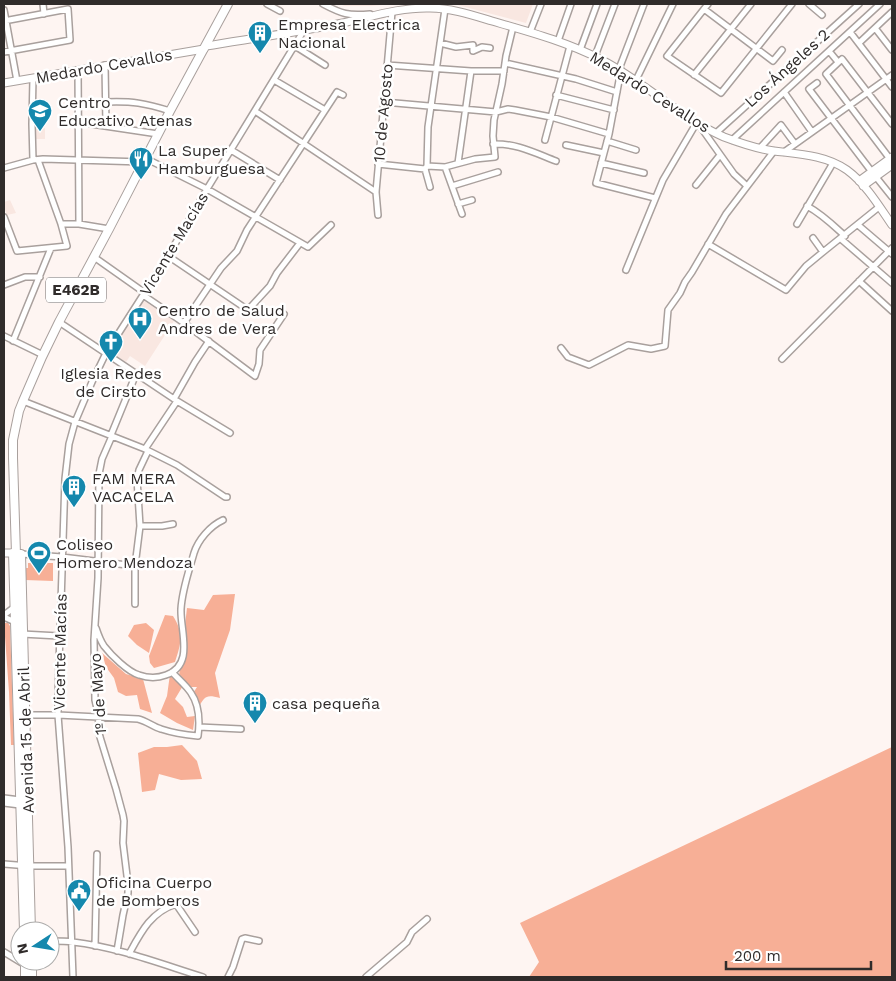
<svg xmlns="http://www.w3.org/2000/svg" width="896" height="981" viewBox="0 0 896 981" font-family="'Work Sans',sans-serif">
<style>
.built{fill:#f9e7e1}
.green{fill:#f7af96}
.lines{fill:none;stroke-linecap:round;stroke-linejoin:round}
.street-casing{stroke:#a9a09d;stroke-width:8}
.secondary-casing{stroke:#a9a09d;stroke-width:9}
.primary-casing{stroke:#a9a09d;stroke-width:10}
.street{stroke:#fff;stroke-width:5}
.secondary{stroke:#fff;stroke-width:7}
.primary{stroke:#fff;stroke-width:8}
.labels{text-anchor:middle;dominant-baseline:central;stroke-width:5;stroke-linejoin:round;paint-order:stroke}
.shield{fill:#fff;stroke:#6e6b6b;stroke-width:1}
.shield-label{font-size:15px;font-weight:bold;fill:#302c2b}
.poi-label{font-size:16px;fill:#302c2b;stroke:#fff;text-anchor:start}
.street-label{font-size:16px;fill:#302c2b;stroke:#fff}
</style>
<rect width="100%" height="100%" fill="#fef5f2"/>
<!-- built -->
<path class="built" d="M 338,4 L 395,4 L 371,6 L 345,6 Z
M 454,4 L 533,4 L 526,23 Z
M 45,128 L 45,139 L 35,139 L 34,129 Z
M 10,200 L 16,213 L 7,215 L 4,207 L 4,202 Z
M 143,300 L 174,321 L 145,366 L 130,356 L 126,362 L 110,352 Z"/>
<!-- green -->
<path class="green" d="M 28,563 L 53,563 L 53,581 L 25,580 L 25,568 L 28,568 Z
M 235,594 L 230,630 L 215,673 L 220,698 C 206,694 205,696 198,708 L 190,698 L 197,687 L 190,687 L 179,676 L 187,608 L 204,610 L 213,595 Z
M 165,615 L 173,616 C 184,633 181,644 175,662 L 154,668 L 150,663 L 149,656 Z
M 4,623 L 8,623 L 10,626 L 14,745 L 11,745 L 9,692 Z
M 146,623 L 154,630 L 149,653 L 137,645 L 128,636 L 134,625 Z
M 102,653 L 126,674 L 143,679 L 152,713 L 140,709 L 137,695 L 126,696 L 118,692 L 114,678 L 106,667 Z
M 170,674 L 184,684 L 175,699 L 183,707 L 187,717 L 195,716 L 193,730 L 177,723 L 160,713 L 167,696 Z
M 182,745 L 197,761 L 202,779 L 181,780 L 159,774 L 155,790 L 142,792 L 138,753 L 154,747 L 167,747 Z
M 892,747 L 892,977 L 529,977 L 539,962 L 520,923 Z"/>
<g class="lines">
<defs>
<path id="street" d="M 43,4 L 44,14
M 267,4 L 280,11
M 323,4 C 342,14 348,16 370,14
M 708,4 L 667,56 L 721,93 L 792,4
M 809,4 L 822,15
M 704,9 L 773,61 L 782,50
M 4,10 L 17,81
M 4,21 L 68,9 L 70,40 L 4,52
M 875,28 L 892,50
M 530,32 L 541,4
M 850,32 L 892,87
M 558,41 L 571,4
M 440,43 L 456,47 L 473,45 L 473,51 L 482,47 L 490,48
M 859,43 L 892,12
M 295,46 L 325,65
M 580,50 L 597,4
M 829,51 L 838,62
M 595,56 L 615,4
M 505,63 L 576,79 L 617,92
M 105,65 L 106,126
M 387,65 L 471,71 L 504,71
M 619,69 L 644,4
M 78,70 L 79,224
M 621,70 L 609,134 L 596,183 L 655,198
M 694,75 L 751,4
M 33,78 L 32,124 L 33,160
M 274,80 L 325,110
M 636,80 L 673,4
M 817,83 L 809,89 L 872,172
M 784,92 L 812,132
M 556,95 L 614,110
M 106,102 C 132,101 145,103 170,111
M 384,102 L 496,112 L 508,109 L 515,110 L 551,117 L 609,134
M 255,111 L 376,192
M 78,122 L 158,134
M 716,133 L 859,4
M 545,140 L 570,46
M 732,140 L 880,4
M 607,141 L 636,150
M 493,144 C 516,143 535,153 556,161
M 566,145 L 604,153
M 760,148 L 781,125 L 795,144
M 231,150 L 280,180
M 784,152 L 892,75
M 145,158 L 207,189 L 308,247 L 331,225
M 890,159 L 826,74 L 842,59 L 892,124
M 458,163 L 471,71
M 601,163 L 644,173
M 378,164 L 425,169 L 427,166 L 445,167 L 475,159 L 495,157 L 493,136 L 494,120 L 502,84 L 506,56 L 513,27
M 427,166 L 428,127 L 445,9
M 445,167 L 462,214
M 4,168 L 33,160 L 43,159 L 143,162
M 425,169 L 430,187
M 876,177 L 892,197
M 696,185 L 720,155
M 452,186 L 498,172
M 458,204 L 472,200
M 807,206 C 822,214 833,225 845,236
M 378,215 L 376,192 L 392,12
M 4,217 L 17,251 L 67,246 L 61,224 L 38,160
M 61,224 L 79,224 L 109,229
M 797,224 L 833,163
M 858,225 L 892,254
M 813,238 L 823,252 L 879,207
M 841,239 L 892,283
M 708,244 L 786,290 L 806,266 L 823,252
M 168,256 L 248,310 L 270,286 L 277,273 L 300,243
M 94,257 L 145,293
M 626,270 L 663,180 L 697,122 L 734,174 L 747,186
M 859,281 L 892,311
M 4,285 L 25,277 L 40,277
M 143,295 L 184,323 L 255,376 L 259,364 L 260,350 L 284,314
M 59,322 L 177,401 L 230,433
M 184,323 L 221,268 L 237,251 L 247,230 L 337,92 L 343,95
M 4,336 L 43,355
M 13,341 L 51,248
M 561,348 L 568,357 L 589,365 L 628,345 L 651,349 L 665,346 L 668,310 L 680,293 L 685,282 L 692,272 L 726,214 L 774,151
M 782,359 L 892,248
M 174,399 L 195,362 L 209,341
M 23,401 L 145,449 L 177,465 L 225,497 L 227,497
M 111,435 L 136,374
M 112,436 L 102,459 L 99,474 L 98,578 L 94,640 L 95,700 L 99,717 L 98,729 L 100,737 L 116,789 L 123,815 L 124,821 L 123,843 L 128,884 L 128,893 L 123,915 L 117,951
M 145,449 L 177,401
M 140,526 L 162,526 L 173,524
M 21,554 L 62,557 L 135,566
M 135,604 L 135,566 L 140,526 L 137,479 L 139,470 L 148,451
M 4,615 L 16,606
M 4,617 L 15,622
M 96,628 C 98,634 100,640 104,646 C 111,655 128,672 139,675 C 148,678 158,678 166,675 C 195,665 180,631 181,609 C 182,590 189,571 194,553 C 198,540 210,526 223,520
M 22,634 L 59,636
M 25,715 L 58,715 L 138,719 C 147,721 153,727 161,729 C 173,733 186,735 198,736 C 200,721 200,706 191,693 C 186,685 178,679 172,672
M 199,727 L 241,729
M 4,798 L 20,800
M 4,803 L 20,805
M 4,864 L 29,866 L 68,866
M 50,941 C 58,941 66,941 73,942 C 117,947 161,964 203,977
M 95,946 L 97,854
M 4,952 L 27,966
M 129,954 C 141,932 151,912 176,904 L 195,932
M 73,977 L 68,847 L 58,715 L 58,695 L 65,479 L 69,444 L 75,422 L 92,382 L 106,353 L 168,256 L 207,189 L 304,30
M 228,977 L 233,967 L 242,939 L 245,938 L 259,941
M 366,977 L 407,942 L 412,932 L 427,919"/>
<path id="secondary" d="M 206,46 C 249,39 291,33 333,25 C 365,19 397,7 430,8 C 451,8 472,15 492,21 C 530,32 567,42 602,60 C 645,82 680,118 724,137 C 740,143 757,149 774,151 C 799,154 826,155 847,170 C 866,184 879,206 892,225
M 4,83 L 204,49
M 859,181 L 892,157
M 863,186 L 892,165
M 4,553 L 13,553"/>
<path id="primary" d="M 16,554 L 13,458 L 13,440 L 19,411 L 23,401 L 42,357 L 59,322 L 109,229 L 170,111 L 228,4
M 24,931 L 13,553 L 21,554 L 31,931
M 25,961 L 25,977
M 32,961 L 32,977"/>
</defs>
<!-- street casing -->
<use href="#street" class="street-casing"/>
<!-- secondary casing -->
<use href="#secondary" class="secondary-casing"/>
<!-- primary casing -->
<use href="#primary" class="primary-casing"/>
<!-- street -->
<use href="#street" class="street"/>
<!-- secondary -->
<use href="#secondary" class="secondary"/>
<!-- primary -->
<use href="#primary" class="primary"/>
</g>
<!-- icons -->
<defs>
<symbol id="building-pin" viewBox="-11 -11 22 30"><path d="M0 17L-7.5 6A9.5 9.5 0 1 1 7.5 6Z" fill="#1588ad" stroke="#fff"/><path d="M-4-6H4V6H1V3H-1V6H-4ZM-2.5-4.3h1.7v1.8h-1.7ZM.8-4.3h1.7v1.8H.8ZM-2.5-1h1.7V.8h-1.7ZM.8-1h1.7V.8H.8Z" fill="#fff"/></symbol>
<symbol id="school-pin" viewBox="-11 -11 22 30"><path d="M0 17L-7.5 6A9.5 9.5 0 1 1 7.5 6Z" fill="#1588ad" stroke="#fff"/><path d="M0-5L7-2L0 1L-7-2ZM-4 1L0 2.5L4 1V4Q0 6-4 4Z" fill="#fff"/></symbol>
<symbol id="restaurant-pin" viewBox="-11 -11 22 30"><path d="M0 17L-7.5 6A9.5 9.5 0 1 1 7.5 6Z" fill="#1588ad" stroke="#fff"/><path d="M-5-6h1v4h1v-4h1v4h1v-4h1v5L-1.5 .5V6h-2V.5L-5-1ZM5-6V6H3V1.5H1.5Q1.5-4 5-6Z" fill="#fff"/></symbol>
<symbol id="hospital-pin" viewBox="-11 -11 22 30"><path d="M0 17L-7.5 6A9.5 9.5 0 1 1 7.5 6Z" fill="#1588ad" stroke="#fff"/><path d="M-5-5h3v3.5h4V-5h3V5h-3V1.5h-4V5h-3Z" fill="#fff"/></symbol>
<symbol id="church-pin" viewBox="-11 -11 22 30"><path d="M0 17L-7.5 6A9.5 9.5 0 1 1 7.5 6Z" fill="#1588ad" stroke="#fff"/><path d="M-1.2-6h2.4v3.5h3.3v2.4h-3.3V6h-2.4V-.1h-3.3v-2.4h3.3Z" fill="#fff"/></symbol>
<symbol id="stadium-pin" viewBox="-11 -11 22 30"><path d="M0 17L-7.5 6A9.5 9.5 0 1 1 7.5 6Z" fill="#1588ad" stroke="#fff"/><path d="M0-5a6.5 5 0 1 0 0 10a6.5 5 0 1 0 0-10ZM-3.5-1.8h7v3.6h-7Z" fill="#fff"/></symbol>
<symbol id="civic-pin" viewBox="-11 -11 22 30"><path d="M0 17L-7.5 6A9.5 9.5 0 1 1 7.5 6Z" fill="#1588ad" stroke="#fff"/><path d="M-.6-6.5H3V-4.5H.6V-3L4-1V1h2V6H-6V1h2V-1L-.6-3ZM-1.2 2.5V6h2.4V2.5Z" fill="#fff"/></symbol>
</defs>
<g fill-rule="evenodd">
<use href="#building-pin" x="246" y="19" width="28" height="38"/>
<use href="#school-pin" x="26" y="97" width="28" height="38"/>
<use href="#restaurant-pin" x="127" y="145" width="28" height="38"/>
<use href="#hospital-pin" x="126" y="305" width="28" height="38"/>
<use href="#church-pin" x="97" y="328" width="28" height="38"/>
<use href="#building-pin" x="60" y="473" width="28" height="38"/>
<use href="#stadium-pin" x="25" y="539" width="28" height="38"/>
<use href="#building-pin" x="241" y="689" width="28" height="38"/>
<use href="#civic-pin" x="65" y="877" width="28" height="38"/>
</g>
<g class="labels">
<!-- shield labels -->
<rect class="shield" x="46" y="277.5" width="60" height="25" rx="4"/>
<g class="shield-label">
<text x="76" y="290">E462B</text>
</g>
<!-- poi labels -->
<g class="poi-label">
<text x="278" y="24">Empresa Electrica<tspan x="278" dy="18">Nacional</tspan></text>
<text x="58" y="102">Centro<tspan x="58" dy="18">Educativo Atenas</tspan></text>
<text x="158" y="150">La Super<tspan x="158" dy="18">Hamburguesa</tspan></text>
<text x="158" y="310">Centro de Salud<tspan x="158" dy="18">Andres de Vera</tspan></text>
<text x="111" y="373" text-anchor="middle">Iglesia Redes<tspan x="111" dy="18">de Cirsto</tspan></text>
<text x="92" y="478">FAM MERA<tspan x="92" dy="18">VACACELA</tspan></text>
<text x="56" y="544">Coliseo<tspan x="56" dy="18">Homero Mendoza</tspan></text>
<text x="272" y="703">casa pequeña</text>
<text x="96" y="882">Oficina Cuerpo<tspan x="96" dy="18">de Bomberos</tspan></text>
</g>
<!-- street labels -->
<g class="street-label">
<text transform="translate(104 66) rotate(-10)">Medardo Cevallos</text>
<text transform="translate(787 68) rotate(-42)">Los Ángeles 2</text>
<text transform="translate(650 92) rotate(32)">Medardo Cevallos</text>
<text transform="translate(383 113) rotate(-85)">10 de Agosto</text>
<text transform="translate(174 244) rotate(-59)">Vicente Macías</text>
<text transform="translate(60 652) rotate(-89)">Vicente Macías</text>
<text transform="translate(98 694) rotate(-94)">1º de Mayo</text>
<text transform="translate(26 740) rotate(-92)">Avenida 15 de Abril</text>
</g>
</g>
<!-- border -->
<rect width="896" height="981" fill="none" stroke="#302c2b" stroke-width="10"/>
<!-- north arrow -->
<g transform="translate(35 946) rotate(258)"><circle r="24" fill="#ffffff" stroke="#acabaa"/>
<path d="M0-4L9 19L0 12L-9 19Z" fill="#1588ad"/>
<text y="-8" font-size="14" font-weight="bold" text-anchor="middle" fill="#302c2b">N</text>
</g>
<!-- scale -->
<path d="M726 961v8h145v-8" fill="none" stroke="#302c2b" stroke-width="2.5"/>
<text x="734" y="961" font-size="15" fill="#302c2b" stroke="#ffffff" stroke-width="4" paint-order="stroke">200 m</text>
</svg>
